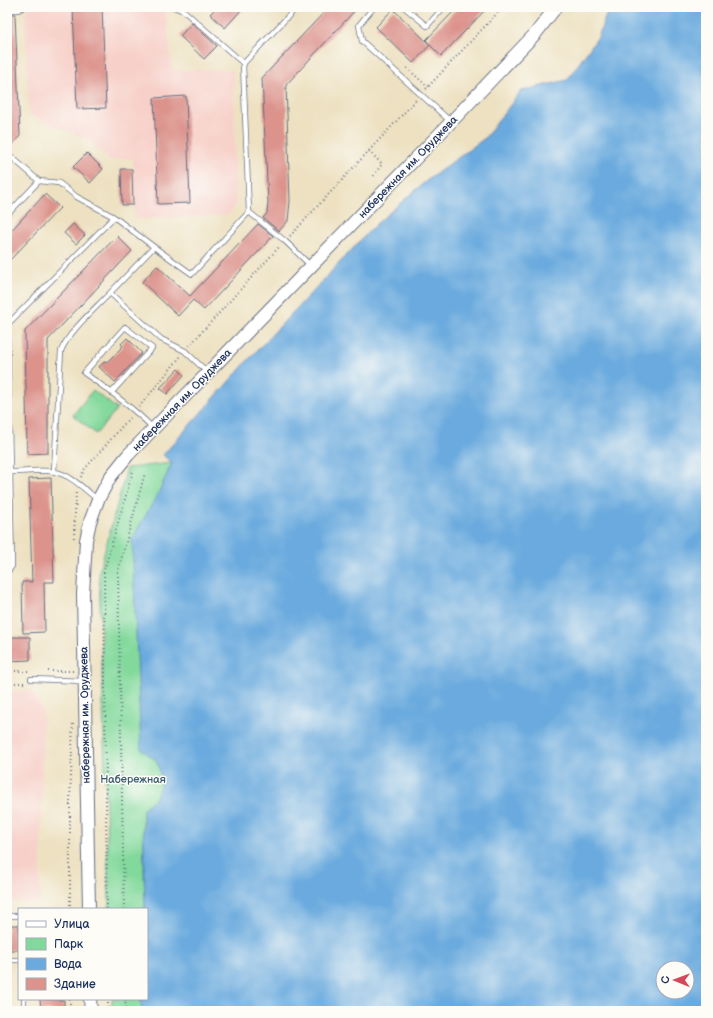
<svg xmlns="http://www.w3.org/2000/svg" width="713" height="1018" viewBox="0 0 713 1018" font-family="'Balsamiq Sans',sans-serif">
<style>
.built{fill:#f7d0c9}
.green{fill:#83d99c;stroke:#4f847d}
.water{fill:#6baade;stroke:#436c9e;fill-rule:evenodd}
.building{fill:#dc938c}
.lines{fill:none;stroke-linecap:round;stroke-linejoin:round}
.service-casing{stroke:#646d81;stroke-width:6}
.tertiary-casing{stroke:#646d81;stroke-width:14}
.path{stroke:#646d81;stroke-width:2;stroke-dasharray:1 3;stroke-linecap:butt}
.service{stroke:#fff;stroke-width:4.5}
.tertiary{stroke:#fff;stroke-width:12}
.labels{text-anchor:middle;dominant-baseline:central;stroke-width:3;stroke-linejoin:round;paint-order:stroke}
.street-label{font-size:11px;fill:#1b2f5e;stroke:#fdfcf7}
.park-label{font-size:11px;fill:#355a6e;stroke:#fdfcf7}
</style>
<rect width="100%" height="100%" fill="#fdfcf7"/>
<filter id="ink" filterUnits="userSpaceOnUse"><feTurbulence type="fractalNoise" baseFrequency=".025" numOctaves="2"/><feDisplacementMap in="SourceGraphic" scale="8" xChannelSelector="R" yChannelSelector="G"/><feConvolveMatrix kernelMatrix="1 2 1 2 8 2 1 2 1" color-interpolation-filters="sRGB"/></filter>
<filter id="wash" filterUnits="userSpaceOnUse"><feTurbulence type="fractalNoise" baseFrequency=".012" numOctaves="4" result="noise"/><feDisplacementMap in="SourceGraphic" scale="16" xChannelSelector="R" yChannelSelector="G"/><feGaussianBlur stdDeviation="0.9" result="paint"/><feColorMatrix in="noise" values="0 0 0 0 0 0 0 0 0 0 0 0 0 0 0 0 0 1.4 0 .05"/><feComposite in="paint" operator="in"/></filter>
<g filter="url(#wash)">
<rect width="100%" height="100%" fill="#ede1c1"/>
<!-- built -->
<path class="built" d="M 30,7 L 153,7 L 166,11 L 172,70 L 233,70 L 236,205 L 228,215 L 135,219 L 133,158 L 109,160 L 88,139 L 29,115 L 25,13 Z
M 7,691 L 32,691 L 43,712 L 40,902 L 7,901 Z"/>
<!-- green -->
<path class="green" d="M 93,390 L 117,409 L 96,434 L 73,415 Z
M 172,463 L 159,492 L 157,761 L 163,781 L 156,798 L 143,809 L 145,909 L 109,909 L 99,572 L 127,468 Z
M 112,999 L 141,999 L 142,1011 L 112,1011 Z"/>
<!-- water -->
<path class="water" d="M 609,7 L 706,7 L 706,1011 L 142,1011 L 141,999 L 147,999 L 147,909 L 145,909 L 143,809 L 156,798 L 162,781 L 157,761 L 141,749 L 132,539 L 159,492 L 172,463 L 163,455 L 250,358 L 375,225 L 425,182 L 485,138 L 521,91 L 567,80 L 598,37 ZM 663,968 L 687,968 L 687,992 L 663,992 Z"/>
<g id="blocks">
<!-- building -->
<path class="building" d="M 73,7 L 102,7 L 106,108 L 77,109 Z
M 217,7 L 244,7 L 225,28 L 210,14 Z
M 329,7 L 358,7 L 286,85 L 290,201 L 288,221 L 279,231 L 263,218 L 267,213 L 268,202 L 262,78 Z
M 458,7 L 488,7 L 441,56 L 430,45 L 413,63 L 376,27 L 393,9 L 429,44 L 426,40 Z
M 7,14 L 15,14 L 20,136 L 8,149 Z
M 192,23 L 217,46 L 204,59 L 180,36 Z
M 186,96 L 190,203 L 158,204 L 154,98 Z
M 87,153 L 103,169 L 90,183 L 73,167 Z
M 121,169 L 132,169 L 133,205 L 122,205 Z
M 45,194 L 60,208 L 7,263 L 7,235 Z
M 73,224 L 85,235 L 76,244 L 64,233 Z
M 258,224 L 273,236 L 204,310 L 193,300 L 178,316 L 142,282 L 157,266 L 190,296 Z
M 117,236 L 132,251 L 48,340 L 48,453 L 27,454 L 25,331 Z
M 127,338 L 142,353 L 115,382 L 99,367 L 105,361 L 107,362 L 123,346 L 121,344 Z
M 178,369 L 184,375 L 167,394 L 160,388 Z
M 51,478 L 54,582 L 44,582 L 45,632 L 23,633 L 22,582 L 32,582 L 29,479 Z
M 7,637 L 30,637 L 30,660 L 7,661 Z
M 7,925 L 19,925 L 19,950 L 7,950 Z
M 40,999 L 64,1000 L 64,1011 L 41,1011 Z"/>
</g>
</g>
<g filter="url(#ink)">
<use href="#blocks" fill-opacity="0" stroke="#646d81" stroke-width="1"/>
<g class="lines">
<defs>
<path id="service" d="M 174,7 L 184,11 L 244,64
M 374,7 L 359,25 L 362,41 L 450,121
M 404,7 L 427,26 L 444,7
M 7,10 L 18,10 L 24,7
M 7,153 L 39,181
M 249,212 L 285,241 L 311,266
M 7,215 L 39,181 L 59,183 L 77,197 L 114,217
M 154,247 L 192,274 L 249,212 L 243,64 L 297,7
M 7,324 L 12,566 L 7,573
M 8,324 L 114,217 L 154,247 L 110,293 L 161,339 L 185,351 L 207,372
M 112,392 L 152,348 L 125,327 L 84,373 C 109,390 132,407 153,428
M 54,471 L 61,351 C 69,331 95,309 110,293
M 11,472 C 23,472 44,469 55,472 C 71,475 84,489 97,499
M 31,679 L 84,681
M 7,916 L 19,916
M 7,960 L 19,960
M 24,999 L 24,1011"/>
<path id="tertiary" d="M 89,909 L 83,594 L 86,540 L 90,522 L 98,500 L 111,476 L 128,455 L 451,122 L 536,33 L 556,7
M 90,999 L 91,1011"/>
</defs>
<!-- service casing -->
<use href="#service" class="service-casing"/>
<!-- tertiary casing -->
<use href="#tertiary" class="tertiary-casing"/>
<!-- path -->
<path class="path" d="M 407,68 L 428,87
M 426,89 L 503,7
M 369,151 L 382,164 L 372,178
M 290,236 L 416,100
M 189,346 L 280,246
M 139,407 L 181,356
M 81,477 L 84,470 L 131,416
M 74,538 L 76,491
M 7,671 L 30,671
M 48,671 L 74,671
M 7,683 L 26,683
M 70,909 L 70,802 L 73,723
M 107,909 L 104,571 L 133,471
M 124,909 L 118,571 L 145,473
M 70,999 L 70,1011
M 108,999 L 108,1011
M 125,999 L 126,1011"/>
<!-- service -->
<use href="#service" class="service"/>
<!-- tertiary -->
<use href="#tertiary" class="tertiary"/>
</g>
</g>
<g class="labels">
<!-- street labels -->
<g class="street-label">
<text transform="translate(408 167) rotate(-46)">набережная им. Оруджева</text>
<text transform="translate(182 400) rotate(-46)">набережная им. Оруджева</text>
<text transform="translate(85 715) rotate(-91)">набережная им. Оруджева</text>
</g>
<!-- park labels -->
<g class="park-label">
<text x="133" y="779">Набережная</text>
</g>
</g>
<!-- margin -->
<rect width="713" height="1018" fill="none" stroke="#fdfcf7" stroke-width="24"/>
<!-- legend -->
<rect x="18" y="908" width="130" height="92" fill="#fdfcf7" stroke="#a3aaba"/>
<rect x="26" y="921" width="20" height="6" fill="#ffffff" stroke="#a3aaba"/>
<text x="54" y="928" font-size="12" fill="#1b2f5e">Улица</text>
<rect x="26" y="938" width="20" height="12" fill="#83d99c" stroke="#a3aaba"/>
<text x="54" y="948" font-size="12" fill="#1b2f5e">Парк</text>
<rect x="26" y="958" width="20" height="12" fill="#6baade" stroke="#a3aaba"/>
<text x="54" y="968" font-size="12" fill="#1b2f5e">Вода</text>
<rect x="26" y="978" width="20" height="12" fill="#dc938c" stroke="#a3aaba"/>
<text x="54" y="988" font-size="12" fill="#1b2f5e">Здание</text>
<!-- north arrow -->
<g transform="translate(675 980) rotate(271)"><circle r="19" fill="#fdfcf7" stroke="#a3aaba"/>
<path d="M0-3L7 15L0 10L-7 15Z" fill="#d1495b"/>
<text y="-6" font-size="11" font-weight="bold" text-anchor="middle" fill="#1b2f5e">С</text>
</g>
</svg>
